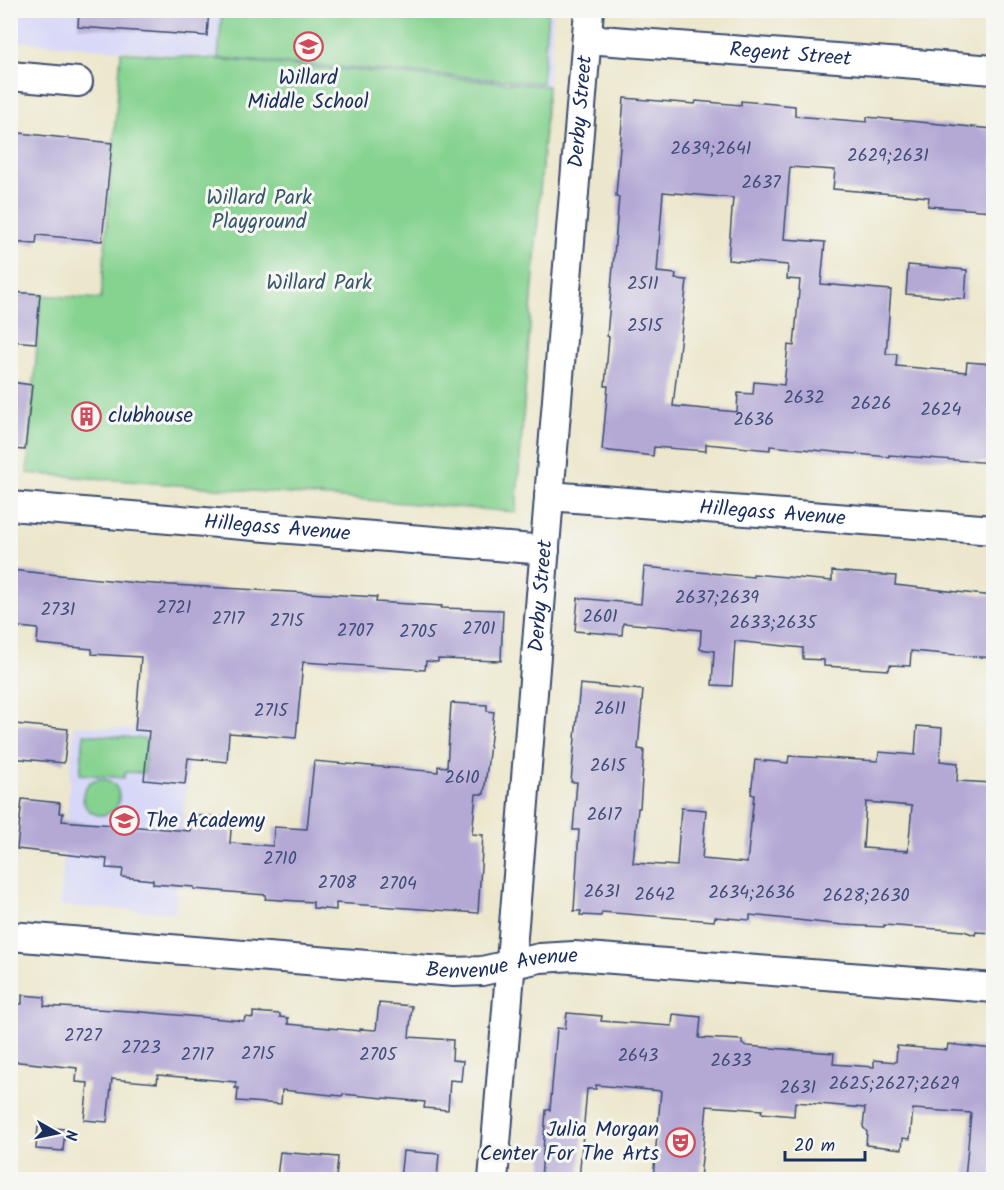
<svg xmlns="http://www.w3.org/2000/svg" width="1004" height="1190" viewBox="0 0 1004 1190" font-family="Kalam,sans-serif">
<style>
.built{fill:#d7d7f8}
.green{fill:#86d390;stroke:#508177;stroke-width:1.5}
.building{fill:#b4a9d5;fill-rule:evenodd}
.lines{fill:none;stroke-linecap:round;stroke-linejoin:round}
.street-casing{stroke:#3a4b6e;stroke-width:32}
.street{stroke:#fff;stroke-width:28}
.labels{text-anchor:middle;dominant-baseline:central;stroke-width:6;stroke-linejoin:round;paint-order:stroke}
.number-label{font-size:18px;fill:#414e7c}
.street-label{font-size:21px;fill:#1b2f5e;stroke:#f6f6f2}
.poi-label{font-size:21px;fill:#1b2f5e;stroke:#f6f6f2;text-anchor:start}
.park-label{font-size:21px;fill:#36586a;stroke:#f6f6f2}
</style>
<rect width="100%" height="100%" fill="#f6f6f2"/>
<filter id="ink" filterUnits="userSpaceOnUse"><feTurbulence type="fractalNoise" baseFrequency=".0167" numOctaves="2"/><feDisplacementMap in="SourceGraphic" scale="12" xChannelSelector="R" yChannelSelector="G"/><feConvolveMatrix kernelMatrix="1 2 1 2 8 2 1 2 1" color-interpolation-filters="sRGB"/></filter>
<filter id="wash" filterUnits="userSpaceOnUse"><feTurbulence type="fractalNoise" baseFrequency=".008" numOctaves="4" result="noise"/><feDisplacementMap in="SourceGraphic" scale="24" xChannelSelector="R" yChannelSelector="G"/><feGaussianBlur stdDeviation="1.35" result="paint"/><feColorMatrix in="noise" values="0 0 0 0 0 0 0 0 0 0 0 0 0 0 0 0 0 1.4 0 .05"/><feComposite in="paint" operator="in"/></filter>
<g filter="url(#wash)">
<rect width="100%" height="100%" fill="#ece7cc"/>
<!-- built -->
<path class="built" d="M 10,11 L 554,11 L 548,86 L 11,41 Z
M 74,725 L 191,735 L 175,913 L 60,906 Z"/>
<!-- green -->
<path class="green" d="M 222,11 L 548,11 L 542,83 L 218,58 Z
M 121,52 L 548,86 L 516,512 L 27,473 L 41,295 L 101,299 Z
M 84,734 L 147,739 L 144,773 L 125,772 L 124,778 L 80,774 Z
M83 797a18 18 0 1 1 36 0a18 18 0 1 1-36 0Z"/>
<g id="blocks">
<!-- building -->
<path class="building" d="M 79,10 L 209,10 L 207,36 L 78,27 Z
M 624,98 L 695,104 L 696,101 L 741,105 L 741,101 L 795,106 L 795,116 L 867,122 L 867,117 L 993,129 L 993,211 L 928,206 L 929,197 L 833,189 L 835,170 L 790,167 L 784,239 L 825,242 L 821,284 L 891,290 L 886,354 L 897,354 L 896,366 L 966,372 L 967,362 L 993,364 L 993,463 L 889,455 L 889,457 L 770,446 L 770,450 L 706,444 L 706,451 L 654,447 L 653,456 L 602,450 L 608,386 L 605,386 L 609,337 L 607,336 L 619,197 L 616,196 ZM 663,192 L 733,198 L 728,260 L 788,265 L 787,279 L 800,280 L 794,346 L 788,345 L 784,385 L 754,382 L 753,394 L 738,393 L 737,412 L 673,406 L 687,280 L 675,279 L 676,274 L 657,272 Z
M 10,132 L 112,143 L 102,241 L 37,235 L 36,244 L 10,242 Z
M 908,265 L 967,270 L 965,299 L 906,294 Z
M 10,292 L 40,294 L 36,343 L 10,341 Z
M 10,382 L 32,385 L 25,450 L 10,449 Z
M 644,567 L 753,577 L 753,574 L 832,581 L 832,571 L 896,576 L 895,585 L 993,596 L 993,658 L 911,651 L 910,666 L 890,665 L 889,670 L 824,666 L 824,660 L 803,659 L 803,648 L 735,641 L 732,686 L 712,685 L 714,651 L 700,649 L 701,630 L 623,623 L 622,635 L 575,631 L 578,598 L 641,604 Z
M 10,570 L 137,583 L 377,597 L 376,602 L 442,606 L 441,608 L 503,610 L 501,661 L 438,659 L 438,662 L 426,661 L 425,670 L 303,662 L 296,738 L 229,733 L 227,762 L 188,758 L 185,784 L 144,780 L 149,731 L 135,730 L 141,657 L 92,654 L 92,649 L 37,644 L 38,629 L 10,626 Z
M 580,684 L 643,690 L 638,749 L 644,750 L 640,808 L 638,808 L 633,863 L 677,866 L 681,808 L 706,810 L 702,859 L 747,863 L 754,795 L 751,794 L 755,760 L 788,763 L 789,756 L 878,761 L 879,752 L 915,755 L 917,726 L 942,728 L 940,761 L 958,763 L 957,781 L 993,783 L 990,862 L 993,862 L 993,933 L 976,932 L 975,935 L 964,931 L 884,925 L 884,927 L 843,925 L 750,915 L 750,920 L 715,917 L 714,921 L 602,912 L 601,916 L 580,915 L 581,911 L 574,911 L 579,830 L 573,830 L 577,782 L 571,782 ZM 866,802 L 912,806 L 908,851 L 863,848 Z
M 451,703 L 487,705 L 487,711 L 494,712 L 484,794 L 476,794 L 472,834 L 483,835 L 478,913 L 336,903 L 336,910 L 313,908 L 313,902 L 265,899 L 266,895 L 194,889 L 194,887 L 153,884 L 153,880 L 122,877 L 123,869 L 106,868 L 107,859 L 17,849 L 22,799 L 60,803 L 59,813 L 63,813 L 62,821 L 190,831 L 191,815 L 232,818 L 230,843 L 273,846 L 274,827 L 307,829 L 314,761 L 438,772 L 438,766 L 447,767 Z
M 14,724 L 68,729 L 64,763 L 11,758 Z
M 22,995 L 45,997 L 44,1006 L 131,1011 L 244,1021 L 245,1017 L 253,1018 L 253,1012 L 280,1014 L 280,1017 L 288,1018 L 288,1024 L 360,1031 L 360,1029 L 376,1030 L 379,1003 L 412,1006 L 409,1037 L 453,1040 L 452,1060 L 463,1061 L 461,1081 L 450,1080 L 448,1110 L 424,1108 L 425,1102 L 343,1094 L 342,1096 L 282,1090 L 281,1104 L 237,1101 L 238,1088 L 235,1088 L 236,1082 L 158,1075 L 157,1083 L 112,1079 L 107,1122 L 84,1120 L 88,1083 L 76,1082 L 77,1068 L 10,1061 L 10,1003 L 22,1004 Z
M 567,1013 L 602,1016 L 601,1021 L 672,1026 L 673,1014 L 701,1017 L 699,1038 L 742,1040 L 742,1044 L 747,1046 L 834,1053 L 833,1064 L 874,1067 L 874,1060 L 896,1062 L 897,1046 L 947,1050 L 948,1044 L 993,1049 L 993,1179 L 965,1179 L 971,1113 L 913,1109 L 910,1139 L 903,1138 L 902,1149 L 866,1145 L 867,1132 L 863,1127 L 865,1108 L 795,1102 L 794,1116 L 761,1113 L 762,1110 L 707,1106 L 700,1179 L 653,1179 L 661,1091 L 596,1085 L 596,1089 L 587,1089 L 579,1179 L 541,1179 L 546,1110 L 550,1110 L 557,1028 L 565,1029 Z
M 38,1127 L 65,1129 L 63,1151 L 36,1149 Z
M 403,1151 L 439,1154 L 437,1179 L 400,1179 Z
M 280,1152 L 338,1157 L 336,1179 L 277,1177 Z"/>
</g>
</g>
<g filter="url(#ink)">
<use href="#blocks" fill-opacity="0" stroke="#3a4b6e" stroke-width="1.5"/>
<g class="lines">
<defs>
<g id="street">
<path id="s1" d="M 587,39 L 994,70"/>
<path d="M 10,76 L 78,82"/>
<path id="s2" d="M 549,496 L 994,530"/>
<path id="s3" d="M 10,506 L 545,550"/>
<path id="s4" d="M 10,936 L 454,972 L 482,971 L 540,958 L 574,956 L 994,988"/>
<path id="s5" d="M 493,1180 L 589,10"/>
</g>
</defs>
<!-- street casing -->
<use href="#street" class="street-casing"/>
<!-- street -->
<use href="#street" class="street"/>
</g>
</g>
<!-- icons -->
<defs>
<symbol id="school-ring" viewBox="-11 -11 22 22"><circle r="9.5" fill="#f6f6f2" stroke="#d1495b" stroke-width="1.5"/><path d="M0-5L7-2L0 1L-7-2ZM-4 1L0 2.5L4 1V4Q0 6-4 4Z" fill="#d1495b"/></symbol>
<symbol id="building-ring" viewBox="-11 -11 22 22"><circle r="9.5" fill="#f6f6f2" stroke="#d1495b" stroke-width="1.5"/><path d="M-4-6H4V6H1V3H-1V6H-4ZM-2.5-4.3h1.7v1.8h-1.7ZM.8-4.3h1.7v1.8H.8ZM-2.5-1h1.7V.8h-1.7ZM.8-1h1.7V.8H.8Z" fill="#d1495b"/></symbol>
<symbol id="theatre-ring" viewBox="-11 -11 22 22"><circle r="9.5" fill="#f6f6f2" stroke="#d1495b" stroke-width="1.5"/><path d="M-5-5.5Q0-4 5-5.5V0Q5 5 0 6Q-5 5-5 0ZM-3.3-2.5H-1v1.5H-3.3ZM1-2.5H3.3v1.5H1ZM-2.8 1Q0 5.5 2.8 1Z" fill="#d1495b"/></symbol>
</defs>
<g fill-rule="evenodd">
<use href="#school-ring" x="292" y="30" width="33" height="33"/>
<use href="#building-ring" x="70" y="400" width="33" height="33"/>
<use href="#school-ring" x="108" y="804" width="33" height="33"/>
<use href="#theatre-ring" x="664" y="1126" width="33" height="33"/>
</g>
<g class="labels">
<!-- number labels -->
<g class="number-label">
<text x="711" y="149">2639;2641</text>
<text x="888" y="156">2629;2631</text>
<text x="761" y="183">2637</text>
<text x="643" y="284">2511</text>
<text x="645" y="326">2515</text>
<text x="804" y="398">2632</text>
<text x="871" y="404">2626</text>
<text x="941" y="410">2624</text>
<text x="754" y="420">2636</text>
<text x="717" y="598">2637;2639</text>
<text x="174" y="608">2721</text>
<text x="58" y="610">2731</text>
<text x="600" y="617">2601</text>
<text x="228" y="619">2717</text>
<text x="287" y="621">2715</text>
<text x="773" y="623">2633;2635</text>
<text x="479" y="629">2701</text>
<text x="355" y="631">2707</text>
<text x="418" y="632">2705</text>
<text x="610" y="709">2611</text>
<text x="271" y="711">2715</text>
<text x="608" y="766">2615</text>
<text x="462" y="778">2610</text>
<text x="604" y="815">2617</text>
<text x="280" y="859">2710</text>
<text x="337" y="883">2708</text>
<text x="398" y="884">2704</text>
<text x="602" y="892">2631</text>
<text x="752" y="893">2634;2636</text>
<text x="655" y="895">2642</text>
<text x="866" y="896">2628;2630</text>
<text x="83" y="1036">2727</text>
<text x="141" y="1048">2723</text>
<text x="258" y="1054">2715</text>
<text x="197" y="1055">2717</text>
<text x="378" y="1055">2705</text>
<text x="638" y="1056">2643</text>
<text x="731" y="1061">2633</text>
<text x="894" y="1084">2625;2627;2629</text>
<text x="798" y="1088">2631</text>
</g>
<!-- street labels -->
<g class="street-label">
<text stroke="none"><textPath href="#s1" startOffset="204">Regent Street</textPath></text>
<text stroke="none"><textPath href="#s5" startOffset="1072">Derby Street</textPath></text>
<text stroke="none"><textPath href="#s2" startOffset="224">Hillegass Avenue</textPath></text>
<text stroke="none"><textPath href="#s3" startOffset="268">Hillegass Avenue</textPath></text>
<text stroke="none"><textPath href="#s5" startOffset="586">Derby Street</textPath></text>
<text stroke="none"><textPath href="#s4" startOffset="494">Benvenue Avenue</textPath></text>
</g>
<!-- poi labels -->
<g class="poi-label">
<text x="308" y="78" text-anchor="middle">Willard<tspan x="308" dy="24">Middle School</tspan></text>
<text x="108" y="416">clubhouse</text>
<text x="146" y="821">The Academy</text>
<text x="659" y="1130" text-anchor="end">Julia Morgan<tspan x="659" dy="24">Center For The Arts</tspan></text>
</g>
<!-- park labels -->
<g class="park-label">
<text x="259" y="198">Willard Park<tspan x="259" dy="24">Playground</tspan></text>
<text x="319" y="283">Willard Park</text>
</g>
</g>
<!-- margin -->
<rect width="1004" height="1190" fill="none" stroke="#f6f6f2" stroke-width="36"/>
<!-- north arrow -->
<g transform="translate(57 1133) rotate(99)" stroke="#f6f6f2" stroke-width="4.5" paint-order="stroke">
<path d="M0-4.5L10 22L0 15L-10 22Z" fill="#1b2f5e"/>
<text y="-9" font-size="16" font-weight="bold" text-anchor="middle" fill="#1b2f5e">N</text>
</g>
<!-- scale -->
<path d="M785 1151v9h80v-9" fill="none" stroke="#1b2f5e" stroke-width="3"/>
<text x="794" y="1151" font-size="18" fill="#1b2f5e" stroke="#f6f6f2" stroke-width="4.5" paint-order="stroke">20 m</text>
</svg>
